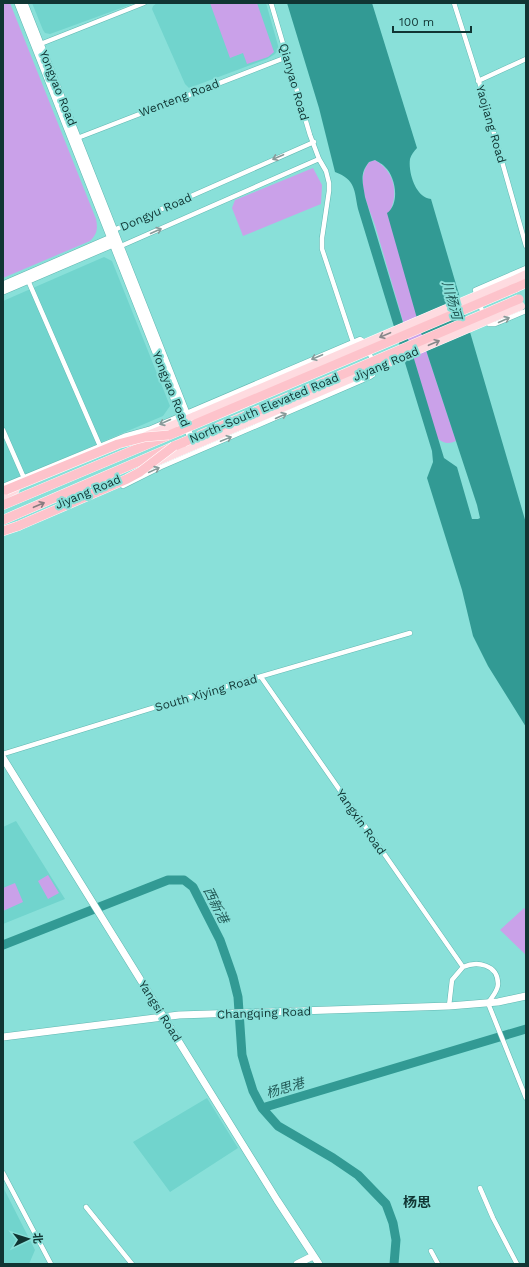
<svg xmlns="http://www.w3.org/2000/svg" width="529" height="1267" viewBox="0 0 529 1267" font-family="'Work Sans','Noto Sans SC',sans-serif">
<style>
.built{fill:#71d4cd}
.green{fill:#caa1e9}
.water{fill:#329a94;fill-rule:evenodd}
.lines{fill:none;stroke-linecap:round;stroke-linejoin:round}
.river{stroke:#329a94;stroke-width:9}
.street-casing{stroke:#61b7b1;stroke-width:5.5}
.secondary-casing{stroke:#61b7b1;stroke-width:8}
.primary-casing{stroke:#fff;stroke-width:9}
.highway-casing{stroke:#fff;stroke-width:10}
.street{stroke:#fff;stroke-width:4.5}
.secondary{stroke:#fff;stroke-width:7}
.primary{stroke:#fedbe0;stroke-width:8}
.highway{stroke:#fdc3cb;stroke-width:9}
.primary-bridge-casing{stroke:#fff;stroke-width:9;stroke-linecap:butt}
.highway-bridge-casing{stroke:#fff;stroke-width:10;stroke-linecap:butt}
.primary-bridge{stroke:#fedbe0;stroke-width:8}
.highway-bridge{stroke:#fdc3cb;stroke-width:9}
.oneway{stroke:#889a99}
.oneway2{stroke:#87888a}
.oneway3{stroke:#867c7f}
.labels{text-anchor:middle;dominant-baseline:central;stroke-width:4;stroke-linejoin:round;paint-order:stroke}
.street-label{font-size:12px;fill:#103533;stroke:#89e0d9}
.water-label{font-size:13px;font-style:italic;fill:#235b58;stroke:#89e0d9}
.quarter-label{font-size:14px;font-weight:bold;fill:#103533;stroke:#89e0d9}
</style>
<rect width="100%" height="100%" fill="#89e0d9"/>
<!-- built -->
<path class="built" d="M 32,3 L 135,3 L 50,34 L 45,33 L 43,30 Z
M 157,3 L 266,3 L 279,49 L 275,54 L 267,59 L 189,88 L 185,84 L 152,9 L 153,6 Z
M 104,257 L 112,261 L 170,406 L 163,416 L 3,484 L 3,301 Z
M 16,821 L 65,899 L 3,924 L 3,827 Z
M 207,1098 L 238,1148 L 170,1192 L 133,1142 Z
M 4,1189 L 35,1250 L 29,1264 L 3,1264 Z"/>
<!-- green -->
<path class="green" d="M 3,3 L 10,3 L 96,219 C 98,229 97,234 90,241 L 3,278 Z
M 210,3 L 257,3 L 274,52 L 268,57 L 247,64 L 243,53 L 230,58 Z
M 375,160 C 394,171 399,192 390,211 L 426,350 L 456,441 C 449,444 444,444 437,438 L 375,225 C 368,205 355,181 369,162 Z
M 313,168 L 322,185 L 321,204 L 243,236 L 232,208 L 235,200 Z
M 48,875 L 59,893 L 48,899 L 38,881 Z
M 15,883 L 23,902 L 3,911 L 3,888 Z
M 524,908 L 526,910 L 526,955 L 500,930 Z"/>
<!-- water -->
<path class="water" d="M 287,3 L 372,3 L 417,148 C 414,151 411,155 410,159 C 408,173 416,198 431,199 L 526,523 L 526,727 L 488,666 L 473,636 L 462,590 L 427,478 L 433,462 L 432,451 L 358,209 C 354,190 356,180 335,172 L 319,108 ZM 375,160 C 378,162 383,164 385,167 C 396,177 400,204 387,213 L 426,350 L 477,505 L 480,518 L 478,519 L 472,519 L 457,467 L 444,458 L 365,197 C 363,183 359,174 369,162 Z"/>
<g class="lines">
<!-- river -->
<path class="river" d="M 3,945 L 168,880 L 184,880 L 193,887 L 220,940 L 233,977 L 238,997 L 242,1055 L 246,1069 L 253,1091 L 262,1108 L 278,1126 L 333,1158 L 358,1175 L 386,1204 L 393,1223 L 396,1240 L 394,1264
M 262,1108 L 526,1029"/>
<defs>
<path id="street" d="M 271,3 L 310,135 L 319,159 L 326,171 L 329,183 L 329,191 L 322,238 L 322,249 L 353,342
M 454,3 L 482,91 L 526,246
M 38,45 L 144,3
M 478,81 L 526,59
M 75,139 L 287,57
M 114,230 L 314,142
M 121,246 L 319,159
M 526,268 L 475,290 L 485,319 L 489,324 L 495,324 L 526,311
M 27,278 L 100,446
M 3,430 L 24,478
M 3,486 L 124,436 L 149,429 L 360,339 L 365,342 L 373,362
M 123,486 L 161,467 L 370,377 L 373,375 L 375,369
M 261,677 L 463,967
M 3,754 L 159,706 L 410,633
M 449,1006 L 452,980 L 463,967 C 477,961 498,964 498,984 C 498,991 492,997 488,1003 L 526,1098
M 3,1173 L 51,1264
M 480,1188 L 493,1218 L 517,1264
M 86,1207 L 132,1264
M 431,1251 L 438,1264"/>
<path id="secondary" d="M 18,3 L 183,421 L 194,443
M 24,3 L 190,423
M 3,285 L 111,238 L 113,234
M 3,291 L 113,244 L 117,245
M 3,758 L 277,1200 L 319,1264
M 3,1037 L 179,1015 L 449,1006 L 498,1002 L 526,996
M 297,1264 L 313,1256"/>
<path id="primary" d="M 511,281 L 526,274
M 148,435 L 195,416
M 156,462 L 205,441
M 3,496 L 15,490"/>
<path id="highway" d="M 515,288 L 526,283
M 3,505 L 179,431
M 3,520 L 184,442
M 3,531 L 18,526"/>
</defs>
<!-- street casing -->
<use href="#street" class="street-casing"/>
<!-- secondary casing -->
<use href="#secondary" class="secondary-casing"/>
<!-- primary casing -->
<use href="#primary" class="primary-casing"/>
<!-- highway casing -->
<use href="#highway" class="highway-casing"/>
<!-- street -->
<use href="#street" class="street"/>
<!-- secondary -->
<use href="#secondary" class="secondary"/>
<!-- primary -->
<use href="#primary" class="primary"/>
<!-- highway -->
<use href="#highway" class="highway"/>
<defs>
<path id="primary-bridge" d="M 195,416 L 511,281
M 205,441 L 521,306"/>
<path id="highway-bridge" d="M 179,431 L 515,288
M 184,442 L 519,299
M 6,490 L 118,444 L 145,437 L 169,435
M 18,526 L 127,479 L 140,472 L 174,446"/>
</defs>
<!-- primary-bridge casing -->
<use href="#primary-bridge" class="primary-bridge-casing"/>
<!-- highway-bridge casing -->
<use href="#highway-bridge" class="highway-bridge-casing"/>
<!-- primary-bridge -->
<use href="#primary-bridge" class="primary-bridge"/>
<!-- highway-bridge -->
<use href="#highway-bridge" class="highway-bridge"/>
</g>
<!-- one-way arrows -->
<defs><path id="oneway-shaft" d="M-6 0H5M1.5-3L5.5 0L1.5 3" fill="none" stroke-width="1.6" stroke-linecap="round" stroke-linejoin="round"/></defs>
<g class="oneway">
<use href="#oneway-shaft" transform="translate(278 157) rotate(157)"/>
<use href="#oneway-shaft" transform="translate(156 231) rotate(-24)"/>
<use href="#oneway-shaft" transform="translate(504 320) rotate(-24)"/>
<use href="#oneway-shaft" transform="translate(317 357) rotate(157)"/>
<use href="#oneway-shaft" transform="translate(281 416) rotate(-24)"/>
<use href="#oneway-shaft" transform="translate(165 422) rotate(156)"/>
<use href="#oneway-shaft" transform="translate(226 439) rotate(-22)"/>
<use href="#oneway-shaft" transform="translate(154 470) rotate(-25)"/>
</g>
<g class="oneway2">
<use href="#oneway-shaft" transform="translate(385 335) rotate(157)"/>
<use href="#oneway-shaft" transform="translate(434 343) rotate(-23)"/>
</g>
<use class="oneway3" href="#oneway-shaft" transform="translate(39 505) rotate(-23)"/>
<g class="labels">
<!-- street labels -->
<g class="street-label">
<text transform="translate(294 82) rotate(74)">Qianyao Road</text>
<text transform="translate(58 88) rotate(68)">Yongyao Road</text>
<text transform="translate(179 98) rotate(-21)">Wenteng Road</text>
<text transform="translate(491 124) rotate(74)">Yaojiang Road</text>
<text transform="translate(156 212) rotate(-24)">Dongyu Road</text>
<text transform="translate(386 364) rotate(-23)">Jiyang Road</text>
<text transform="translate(171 389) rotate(68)">Yongyao Road</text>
<text transform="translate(264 408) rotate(-23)">North-South Elevated Road</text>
<text transform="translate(88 492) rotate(-23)">Jiyang Road</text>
<text transform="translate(206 693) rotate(-16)">South Xiying Road</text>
<text transform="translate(361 822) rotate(55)">Yangxin Road</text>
<text transform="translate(160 1011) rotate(58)">Yangsi Road</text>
<text transform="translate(264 1013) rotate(-2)">Changqing Road</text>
</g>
<!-- water labels -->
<g class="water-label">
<text transform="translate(452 300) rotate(74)">川杨河</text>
<text transform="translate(216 905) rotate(63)">西新港</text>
<text transform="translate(285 1088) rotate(-17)">杨思港</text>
</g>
<!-- quarter labels -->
<g class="quarter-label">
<text x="417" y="1202">杨思</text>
</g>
</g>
<!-- border -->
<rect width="529" height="1267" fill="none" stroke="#103533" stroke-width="8"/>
<!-- north arrow -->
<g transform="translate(28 1239) rotate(86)" stroke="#89e0d9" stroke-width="3" paint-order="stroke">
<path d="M0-3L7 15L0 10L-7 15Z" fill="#103533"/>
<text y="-6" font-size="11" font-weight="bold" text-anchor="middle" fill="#103533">北</text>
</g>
<!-- scale -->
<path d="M393 26v6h78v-6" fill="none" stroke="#103533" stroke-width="2"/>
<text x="399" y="26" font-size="12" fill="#103533" stroke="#89e0d9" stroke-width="3" paint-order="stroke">100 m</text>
</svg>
